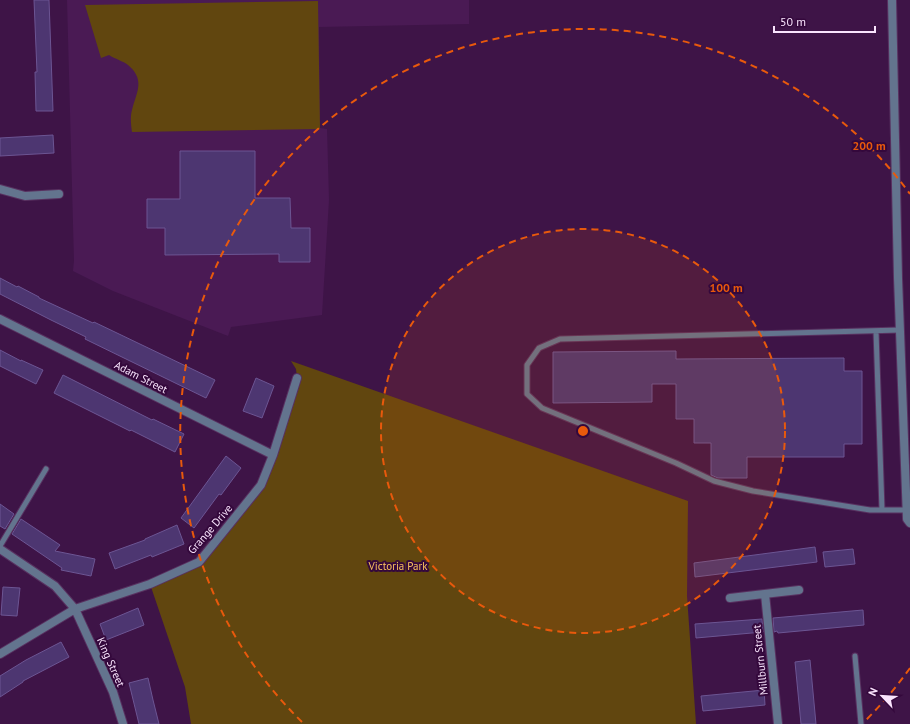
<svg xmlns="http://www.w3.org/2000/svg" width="910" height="724" viewBox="0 0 910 724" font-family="'PT Sans',sans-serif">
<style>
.built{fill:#4a1a54}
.green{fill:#61460f}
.building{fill:#4d3671;stroke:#6c5593}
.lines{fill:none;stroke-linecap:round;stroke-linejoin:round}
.lane-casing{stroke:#583160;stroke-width:7}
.street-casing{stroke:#583160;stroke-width:10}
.lane{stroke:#63748e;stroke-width:5}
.street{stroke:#63748e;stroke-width:8}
.ring{fill:none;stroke:#e8590c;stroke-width:2;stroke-dasharray:7 5}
.labels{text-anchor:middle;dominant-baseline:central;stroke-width:4;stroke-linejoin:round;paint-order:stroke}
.street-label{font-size:11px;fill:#f9e4fd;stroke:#34083c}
.park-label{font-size:11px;fill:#f9c25e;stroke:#34083c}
.centre{fill:#e8590c;stroke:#34083c;stroke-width:2}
.ring-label{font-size:12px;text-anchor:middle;font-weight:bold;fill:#e8590c;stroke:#34083c;stroke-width:4;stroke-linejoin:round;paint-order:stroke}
</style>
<rect width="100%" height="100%" fill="#3e1447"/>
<!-- built -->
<path class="built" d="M 67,0 L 469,0 L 469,24 L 319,27 L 320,128 L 327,129 L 329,200 L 322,315 L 231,327 L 228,336 L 113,291 L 73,271 L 74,261 Z"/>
<!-- green -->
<path class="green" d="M 318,1 L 320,129 L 132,132 C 131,125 130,117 132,110 C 136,93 146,80 128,65 C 123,61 115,59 109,55 L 101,58 L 85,5 Z
M 291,361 L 688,501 L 687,596 L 696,724 L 191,724 L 185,687 L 150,584 L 199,562 L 261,485 L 297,378 L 296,369 Z"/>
<!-- building -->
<path class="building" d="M 34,0 L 49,0 L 53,111 L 36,111 L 35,72 L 37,72 Z
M 53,135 L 54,153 L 0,156 L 0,138 Z
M 180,151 L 255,151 L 255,198 L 290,198 L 291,228 L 310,228 L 310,262 L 279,262 L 279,254 L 165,255 L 165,228 L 147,228 L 147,199 L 180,199 Z
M 0,278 L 17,287 L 18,286 L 39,297 L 39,298 L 93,323 L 94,322 L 215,380 L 206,398 L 85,339 L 86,337 L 51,320 L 0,294 Z
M 0,350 L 21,361 L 21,360 L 43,370 L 36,384 L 0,366 Z
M 676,351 L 676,359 L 844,358 L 844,371 L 862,371 L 862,444 L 844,444 L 844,457 L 747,457 L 747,478 L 718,478 L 711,475 L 711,443 L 694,443 L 694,419 L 676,419 L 676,384 L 652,384 L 652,402 L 553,403 L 553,352 Z
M 63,375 L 152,420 L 153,419 L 184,434 L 175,452 L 131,430 L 130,431 L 54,393 Z
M 256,378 L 274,386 L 262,418 L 243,411 Z
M 226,456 L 241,468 L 221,495 L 219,494 L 194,528 L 181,518 Z
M 0,504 L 14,514 L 5,529 L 0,526 Z
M 21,519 L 60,545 L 55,551 L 95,559 L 91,576 L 61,570 L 62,568 L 12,534 Z
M 177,525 L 184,544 L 152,557 L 151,555 L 115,569 L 109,553 L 145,540 L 145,539 Z
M 815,547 L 817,562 L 695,577 L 694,563 Z
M 853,549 L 855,564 L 825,567 L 823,552 Z
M 3,587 L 20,588 L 17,616 L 1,615 Z
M 138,608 L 144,625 L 106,640 L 100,624 Z
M 863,610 L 864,625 L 778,633 L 777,631 L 774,632 L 773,618 Z
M 762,619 L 763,632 L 696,638 L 695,624 Z
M 61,642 L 69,657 L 23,681 L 23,682 L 0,697 L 0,676 L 26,660 Z
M 810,660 L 816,724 L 801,724 L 795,662 Z
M 148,678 L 153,700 L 159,724 L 139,724 L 129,683 Z
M 764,690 L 765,705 L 703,711 L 701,696 Z"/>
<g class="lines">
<defs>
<path id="lane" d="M 900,330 L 560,339 L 539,348 L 527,365 L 527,394 L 542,408 L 676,463 L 714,481 L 753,491 L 870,510 L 907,510
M 876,331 L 882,510
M 0,546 L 46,469
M 855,656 L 861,724"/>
<path id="street" d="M 892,0 L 898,278 L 907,519 L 910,523
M 0,189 L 25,196 L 59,194
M 0,319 L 273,455
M 0,549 L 55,586 L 75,609 L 113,692 L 123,724
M 765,594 L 778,724
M 730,598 L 799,590
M 0,654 L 75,609 L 150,584 L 199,562 L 261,485 L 273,455 L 297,378"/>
</defs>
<!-- lane casing -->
<use href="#lane" class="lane-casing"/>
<!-- street casing -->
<use href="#street" class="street-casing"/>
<!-- lane -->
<use href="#lane" class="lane"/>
<!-- street -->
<use href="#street" class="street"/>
</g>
<!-- distance rings -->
<circle cx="583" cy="431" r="202" fill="#e8590c" fill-opacity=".12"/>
<g class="ring">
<circle cx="583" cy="431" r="202"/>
<path d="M910 668A404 404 0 0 1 864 722M302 722A404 404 0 1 1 910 194"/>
</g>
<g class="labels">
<!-- street labels -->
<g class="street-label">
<text transform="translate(141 377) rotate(27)">Adam Street</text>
<text transform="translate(210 529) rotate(-49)">Grange Drive</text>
<text transform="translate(760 660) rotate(-96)">Millburn Street</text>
<text transform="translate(111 662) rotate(66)">King Street</text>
</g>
<!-- park labels -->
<g class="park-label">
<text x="398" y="566">Victoria Park</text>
</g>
</g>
<circle cx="583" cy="431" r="6" class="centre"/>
<g class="ring-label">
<text x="869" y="150">200 m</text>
<text x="726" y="292">100 m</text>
</g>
<!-- north arrow -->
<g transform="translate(882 696) rotate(295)" stroke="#34083c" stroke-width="3" paint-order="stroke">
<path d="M0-3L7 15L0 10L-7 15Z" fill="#f9e4fd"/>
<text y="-6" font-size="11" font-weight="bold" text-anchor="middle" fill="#f9e4fd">N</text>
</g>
<!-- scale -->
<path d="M774 26v6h101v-6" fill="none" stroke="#f9e4fd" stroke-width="2"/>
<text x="780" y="26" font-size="12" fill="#f9e4fd" stroke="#34083c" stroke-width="3" paint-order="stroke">50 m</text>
</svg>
